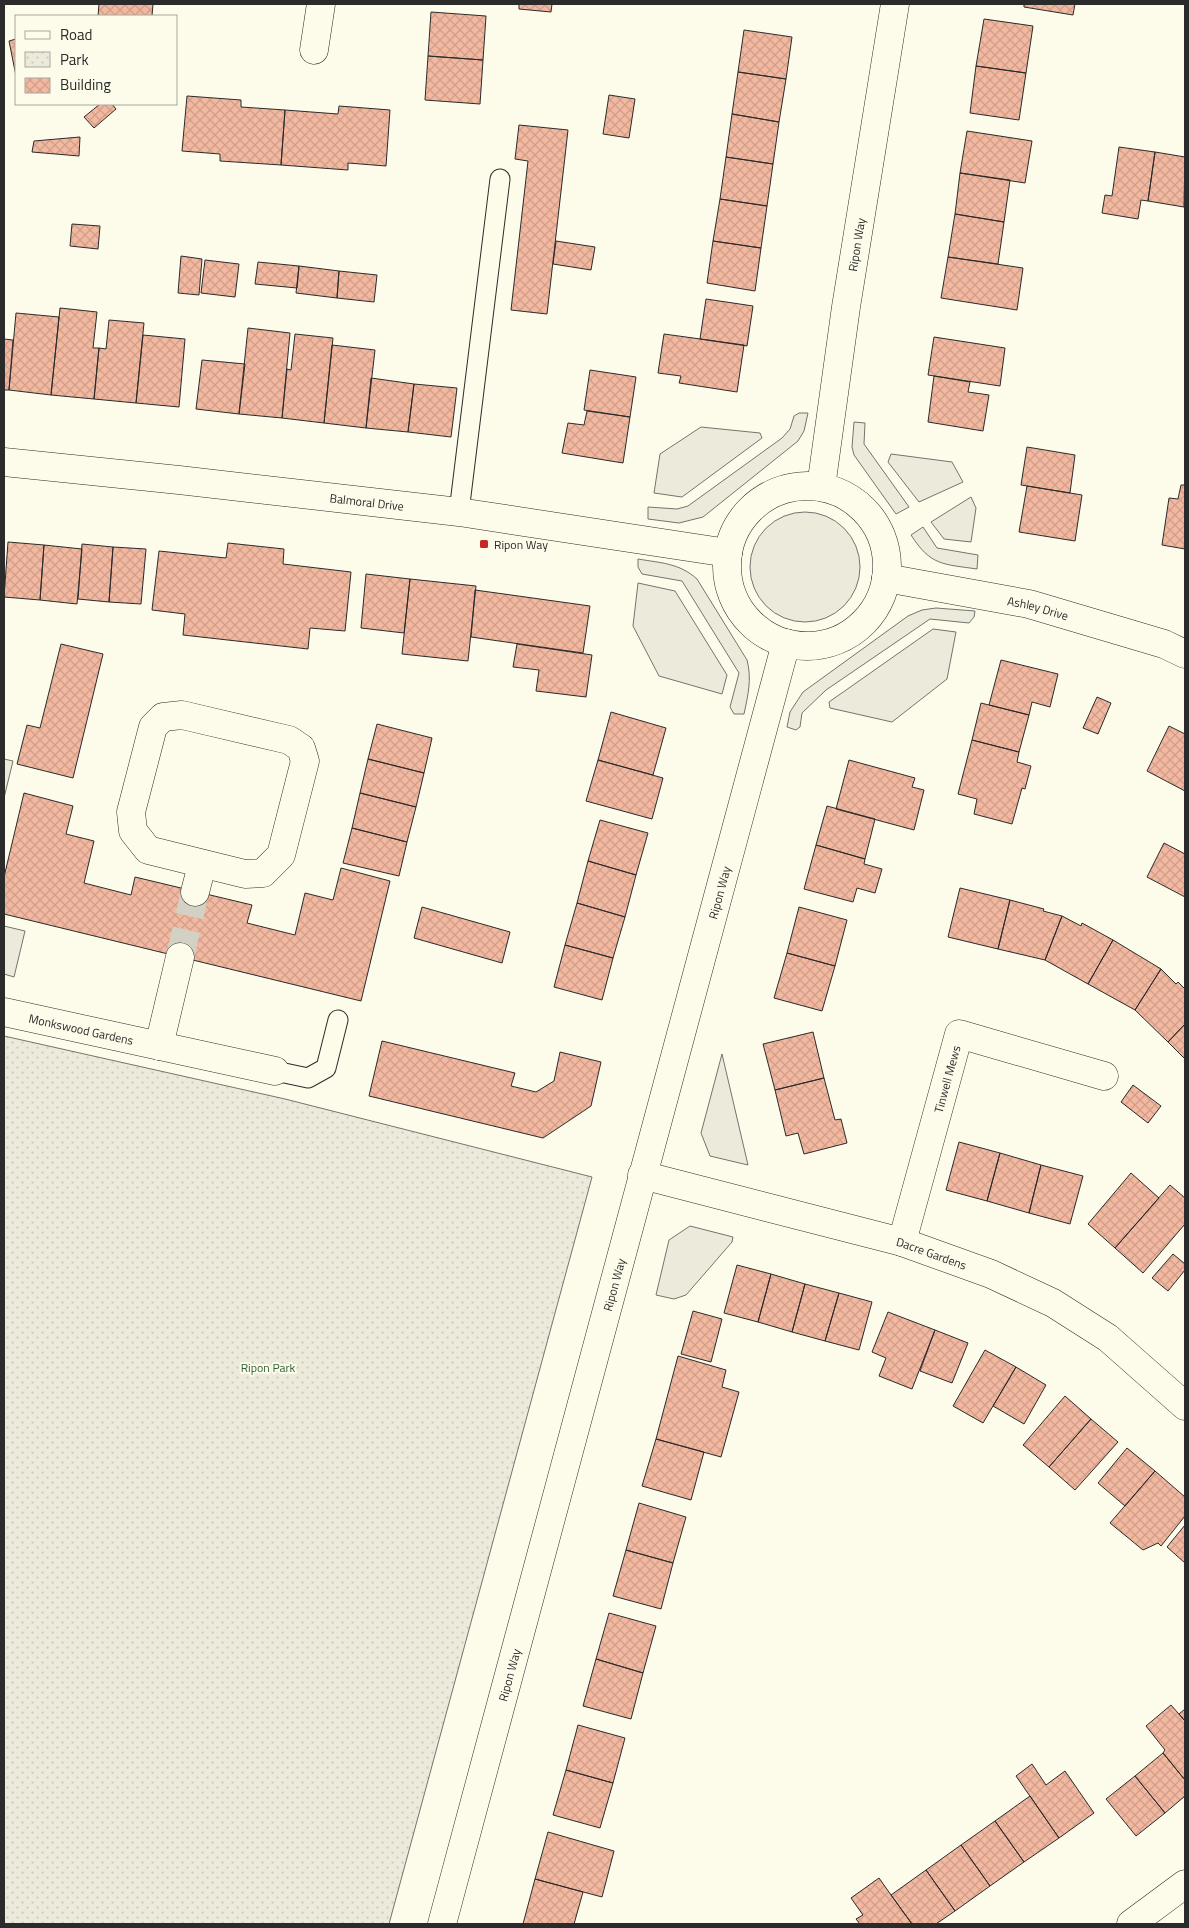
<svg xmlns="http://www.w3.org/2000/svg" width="1189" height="1928" viewBox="0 0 1189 1928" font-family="'Titillium Web',sans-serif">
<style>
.grass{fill:#ecebdb;stroke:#74746e}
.park{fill:url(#park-dots);stroke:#74746e}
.parking{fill:#eceadb;stroke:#74746e}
.building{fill:url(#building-cross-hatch);stroke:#2b2b2b}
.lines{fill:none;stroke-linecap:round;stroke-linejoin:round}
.street-tunnel{stroke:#d3d1c4;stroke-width:28;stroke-dasharray:28 14;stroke-linecap:butt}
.lane-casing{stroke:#2b2b2b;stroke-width:21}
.street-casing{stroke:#2b2b2b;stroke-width:29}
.secondary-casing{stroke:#2b2b2b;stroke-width:29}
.lane{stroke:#fdfbea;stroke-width:19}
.street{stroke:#fdfbea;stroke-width:28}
.secondary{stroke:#fdfbea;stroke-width:28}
.poi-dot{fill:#c62828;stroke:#fdfbea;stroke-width:2}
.labels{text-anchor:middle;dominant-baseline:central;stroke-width:4;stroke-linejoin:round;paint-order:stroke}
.street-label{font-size:12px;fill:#2b2b2b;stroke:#fdfbea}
.poi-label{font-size:12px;fill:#2b2b2b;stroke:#fdfbea;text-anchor:start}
.park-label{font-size:12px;fill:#34623c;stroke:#fdfbea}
</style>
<defs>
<pattern id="park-dots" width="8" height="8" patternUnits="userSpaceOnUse" patternTransform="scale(1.25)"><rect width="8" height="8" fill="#ecebdb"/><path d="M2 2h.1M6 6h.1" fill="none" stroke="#cbcabc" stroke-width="1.8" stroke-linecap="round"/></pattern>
<pattern id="building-cross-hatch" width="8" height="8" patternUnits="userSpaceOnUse" patternTransform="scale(1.25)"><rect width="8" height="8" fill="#f2b8a0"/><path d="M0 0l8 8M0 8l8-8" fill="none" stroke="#d09e8a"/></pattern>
</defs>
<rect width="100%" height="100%" fill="#fdfbea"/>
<!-- grass -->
<path class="grass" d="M 799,413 L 808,413 L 804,431 L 798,441 L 703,517 L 679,523 L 648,519 L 648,507 L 677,509 L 688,506 L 782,438 L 790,429 L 794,416 Z
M 854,422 L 865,423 L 864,444 L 909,507 L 896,514 L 854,455 L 852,447 Z
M 701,427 L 760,433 L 762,438 L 682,497 L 654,493 L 660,454 Z
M 891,454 L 952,462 L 963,482 L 919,502 L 888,462 Z
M 971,497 L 976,508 L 971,542 L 944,539 L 931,522 Z
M750 567a55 55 0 1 1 110 0a55 55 0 1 1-110 0Z
M 923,527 L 937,548 L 978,555 L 977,569 C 943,564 931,566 911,535 Z
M 638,559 C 661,563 679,563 697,579 L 747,660 C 752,679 748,695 744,714 L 734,714 L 730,707 L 739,673 L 682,581 L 642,574 L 638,567 Z
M 638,583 L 675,591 L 727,675 L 722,694 L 659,676 L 633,626 Z
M 936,608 L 975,611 L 974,617 L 969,623 L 930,619 L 826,690 L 802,713 L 800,727 L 796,730 L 787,727 L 790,712 L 803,692 L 908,616 L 922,610 Z
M 933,629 L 956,632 L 947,679 L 892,722 L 830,708 L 829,702 Z
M 722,1054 L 748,1165 L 710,1156 L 701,1133 Z
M 690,1226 L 733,1237 L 732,1242 L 686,1295 L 674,1299 L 656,1295 L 669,1240 Z"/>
<!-- park -->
<path class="park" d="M 4,1036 L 285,1099 L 592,1177 L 389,1924 L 4,1924 Z"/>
<!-- parking -->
<path class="parking" d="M 4,759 L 13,761 L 4,798 Z
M 4,926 L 25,931 L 14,977 L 4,974 Z"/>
<!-- building -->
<path class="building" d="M 99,4 L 153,4 L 152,16 L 98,16 Z
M 519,4 L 552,4 L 551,12 L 519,9 Z
M 1024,4 L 1075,4 L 1073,15 L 1024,7 Z
M 431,12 L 486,16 L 483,60 L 428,56 Z
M 984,19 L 1033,26 L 1026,73 L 976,66 Z
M 744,30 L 792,37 L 786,79 L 738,72 Z
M 16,39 L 16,76 L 9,41 Z
M 428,56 L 483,60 L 480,104 L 425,100 Z
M 976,66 L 1026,73 L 1019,120 L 970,113 Z
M 738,72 L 786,79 L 779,122 L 732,114 Z
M 609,95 L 635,99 L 629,138 L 603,134 Z
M 187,96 L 241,100 L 241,107 L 285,110 L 281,165 L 220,161 L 220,154 L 182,151 Z
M 100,104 L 112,104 L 116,109 L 94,128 L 84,117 Z
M 339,106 L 390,110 L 386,166 L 348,163 L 348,170 L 281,165 L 285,110 L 338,114 Z
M 732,114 L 779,122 L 773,164 L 726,157 Z
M 519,125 L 568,130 L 547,314 L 511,310 L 528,161 L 515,159 Z
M 967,131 L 1032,141 L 1025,183 L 960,173 Z
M 80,137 L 79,156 L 32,152 L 34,141 Z
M 1119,147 L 1155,152 L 1148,201 L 1141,200 L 1138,219 L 1102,213 L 1105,195 L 1112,196 Z
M 1155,152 L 1185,157 L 1184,207 L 1148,201 Z
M 726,157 L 773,164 L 767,206 L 720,199 Z
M 960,173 L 1010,180 L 1004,222 L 955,214 Z
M 720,199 L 767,206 L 761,248 L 713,241 Z
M 955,214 L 1004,222 L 998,264 L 948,257 Z
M 72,224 L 100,226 L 98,249 L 70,246 Z
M 556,241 L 595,247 L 591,270 L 553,264 Z
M 713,241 L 761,248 L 755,291 L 707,283 Z
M 181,256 L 202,259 L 199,295 L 178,293 Z
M 948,257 L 1023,268 L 1017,310 L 941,298 Z
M 205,260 L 239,264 L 235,297 L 201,293 Z
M 258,262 L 299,266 L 297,288 L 255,284 Z
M 299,266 L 339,271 L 337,298 L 296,293 Z
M 339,271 L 377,275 L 374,302 L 337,298 Z
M 706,299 L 753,306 L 747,346 L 700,339 Z
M 60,308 L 97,312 L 93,348 L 99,348 L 94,399 L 51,395 Z
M 16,313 L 59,317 L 51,395 L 9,390 Z
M 109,320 L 144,323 L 136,403 L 94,399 L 99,348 L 106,349 Z
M 248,328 L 290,333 L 282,418 L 239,414 Z
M 295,334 L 333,338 L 324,423 L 282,418 L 287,369 L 291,370 Z
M 664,334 L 744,345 L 737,392 L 679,383 L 681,376 L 658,373 Z
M 143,335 L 185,339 L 179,407 L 136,403 Z
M 934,337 L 1005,348 L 1000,386 L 928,375 Z
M 4,339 L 13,340 L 9,390 L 4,390 Z
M 332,345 L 375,350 L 366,428 L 324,423 Z
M 202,360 L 245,364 L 239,414 L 196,409 Z
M 590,370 L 636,377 L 630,417 L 584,410 Z
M 934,376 L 970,382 L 968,392 L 989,395 L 983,431 L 928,422 Z
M 371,378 L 414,384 L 408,432 L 366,428 Z
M 414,384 L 457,388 L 451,437 L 408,432 Z
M 587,411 L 630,417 L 623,463 L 562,453 L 568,423 L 584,425 Z
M 1027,447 L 1075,455 L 1070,493 L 1021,485 Z
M 1181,485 L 1185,485 L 1185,549 L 1162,545 L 1169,498 L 1178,499 Z
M 1027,486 L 1082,495 L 1075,541 L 1019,532 Z
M 8,542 L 44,545 L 40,600 L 4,597 Z
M 228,543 L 284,549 L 283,564 L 351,572 L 345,631 L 310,628 L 308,649 L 183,635 L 185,614 L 152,610 L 159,551 L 226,558 Z
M 82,544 L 113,547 L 109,602 L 78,599 Z
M 44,545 L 82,549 L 77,604 L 40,600 Z
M 113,547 L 146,549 L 141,604 L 109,602 Z
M 366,574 L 410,579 L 404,633 L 361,628 Z
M 410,579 L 476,586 L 468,661 L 402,654 Z
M 475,590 L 590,606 L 583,653 L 471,637 Z
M 61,644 L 103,654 L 73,778 L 17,764 L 27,725 L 40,728 Z
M 517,644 L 592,655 L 586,697 L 536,691 L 539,670 L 513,667 Z
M 1001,660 L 1058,674 L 1050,707 L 1032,702 L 1029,715 L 989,705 Z
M 1097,697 L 1111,703 L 1098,734 L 1083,728 Z
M 981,703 L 1029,715 L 1019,752 L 972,740 Z
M 611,712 L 666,728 L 653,775 L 598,760 Z
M 377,724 L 432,738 L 424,773 L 368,759 Z
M 1169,726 L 1185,734 L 1185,791 L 1147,771 Z
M 972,740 L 1019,752 L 1017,762 L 1031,766 L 1025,789 L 1022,788 L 1012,824 L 974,814 L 977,799 L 958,794 Z
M 368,759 L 424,773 L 416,807 L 360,793 Z
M 598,760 L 663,778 L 652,819 L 586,801 Z
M 849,760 L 915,778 L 912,787 L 924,790 L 914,830 L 836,809 Z
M 24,793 L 73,806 L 66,834 L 94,841 L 84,883 L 131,895 L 135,877 L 252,905 L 247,923 L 295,935 L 305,893 L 333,900 L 341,868 L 390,881 L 361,1001 L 4,914 L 4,877 Z
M 360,793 L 416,807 L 407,842 L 352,828 Z
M 827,806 L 875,819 L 865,859 L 816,845 Z
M 600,820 L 648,833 L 636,875 L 588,861 Z
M 352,828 L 407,842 L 399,876 L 343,863 Z
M 1164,843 L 1185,854 L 1185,897 L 1147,877 Z
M 816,845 L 865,859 L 864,864 L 882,869 L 875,893 L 857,888 L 853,902 L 804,889 Z
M 588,861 L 636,875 L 625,917 L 577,903 Z
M 960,888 L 1010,900 L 998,949 L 948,937 Z
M 1010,900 L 1044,909 L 1043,911 L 1062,916 L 1045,960 L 998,949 Z
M 577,903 L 625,917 L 613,958 L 565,945 Z
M 422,907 L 510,932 L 502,963 L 414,938 Z
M 799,907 L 847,920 L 835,966 L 787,953 Z
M 1062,916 L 1081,926 L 1082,923 L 1113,940 L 1088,984 L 1045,960 Z
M 1113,940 L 1161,969 L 1135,1010 L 1088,984 Z
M 565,945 L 613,958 L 602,1000 L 554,987 Z
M 787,953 L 835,966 L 822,1011 L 774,998 Z
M 1161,969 L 1176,984 L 1178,982 L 1185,989 L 1185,1024 L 1168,1042 L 1135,1010 Z
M 1185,1024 L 1185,1059 L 1168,1042 Z
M 813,1032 L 824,1078 L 775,1090 L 763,1044 Z
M 382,1041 L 515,1073 L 511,1086 L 536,1092 L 554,1081 L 560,1052 L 601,1062 L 591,1106 L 543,1138 L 369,1096 Z
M 824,1078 L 835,1120 L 841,1119 L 847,1143 L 804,1154 L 798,1133 L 786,1136 L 775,1090 Z
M 1133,1085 L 1161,1106 L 1148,1123 L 1121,1102 Z
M 959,1142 L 1000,1153 L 987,1201 L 946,1190 Z
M 1000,1153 L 1041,1165 L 1029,1213 L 987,1201 Z
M 1041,1165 L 1083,1176 L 1070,1224 L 1029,1213 Z
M 1131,1173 L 1159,1198 L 1115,1248 L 1088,1224 Z
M 1170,1185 L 1185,1198 L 1185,1224 L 1143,1273 L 1115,1248 Z
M 1173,1254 L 1185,1264 L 1185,1270 L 1168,1291 L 1152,1278 Z
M 737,1265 L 771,1274 L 758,1322 L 724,1313 Z
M 771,1274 L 805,1284 L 792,1332 L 758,1322 Z
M 805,1284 L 839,1293 L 825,1341 L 792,1332 Z
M 839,1293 L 872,1302 L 859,1350 L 825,1341 Z
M 693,1311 L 722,1319 L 711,1362 L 681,1354 Z
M 888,1312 L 935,1330 L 912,1389 L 879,1376 L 886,1358 L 872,1352 Z
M 935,1330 L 968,1343 L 952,1383 L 920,1371 Z
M 985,1350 L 1016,1367 L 983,1423 L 953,1406 Z
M 678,1356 L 726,1370 L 722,1387 L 739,1392 L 721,1457 L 656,1439 Z
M 1016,1367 L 1046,1385 L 1024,1424 L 993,1406 Z
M 1065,1396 L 1091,1419 L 1049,1467 L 1023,1445 Z
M 1091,1419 L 1118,1442 L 1075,1490 L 1049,1467 Z
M 656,1439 L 704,1452 L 691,1500 L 642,1486 Z
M 1127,1448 L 1155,1471 L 1125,1506 L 1098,1483 Z
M 1155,1471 L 1185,1497 L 1185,1516 L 1161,1546 L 1158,1543 L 1143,1550 L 1110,1523 Z
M 639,1503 L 686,1517 L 673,1563 L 626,1550 Z
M 1185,1525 L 1185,1563 L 1167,1547 Z
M 626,1550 L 673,1563 L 661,1609 L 613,1596 Z
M 609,1613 L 656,1626 L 643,1673 L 596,1659 Z
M 596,1659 L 643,1673 L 631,1719 L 583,1706 Z
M 1171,1705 L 1185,1721 L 1185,1780 L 1163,1753 L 1165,1750 L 1146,1726 Z
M 1185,1709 L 1185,1721 L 1179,1714 Z
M 578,1725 L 625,1738 L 613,1783 L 566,1770 Z
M 1163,1753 L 1185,1780 L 1185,1796 L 1165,1813 L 1135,1776 Z
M 1032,1764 L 1046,1785 L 1065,1771 L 1094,1813 L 1059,1838 L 1016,1776 Z
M 566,1770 L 613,1783 L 600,1828 L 553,1815 Z
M 1135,1776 L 1165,1813 L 1136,1836 L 1106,1799 Z
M 1030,1796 L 1059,1838 L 1024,1862 L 995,1821 Z
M 995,1821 L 1024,1862 L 990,1886 L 961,1845 Z
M 548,1832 L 614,1851 L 602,1897 L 535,1879 Z
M 961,1845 L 990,1886 L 955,1911 L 926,1870 Z
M 926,1870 L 955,1911 L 936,1924 L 912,1924 L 891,1895 Z
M 879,1878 L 891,1895 L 912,1924 L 860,1924 L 856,1919 L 863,1915 L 851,1898 Z
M 535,1879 L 583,1892 L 574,1924 L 523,1924 Z"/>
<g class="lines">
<!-- street-tunnel -->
<path class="street-tunnel" d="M 180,957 L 195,892"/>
<defs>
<path id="lane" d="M 459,512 L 500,179
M 275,1071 L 308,1078 L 326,1068 L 338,1020"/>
<g id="street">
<path d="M 314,50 L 321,4"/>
<path id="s1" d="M 4,462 L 179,480 L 459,512 L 728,553"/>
<path id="s2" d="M 886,578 L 1029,604 L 1164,644 L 1185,654"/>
<path d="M 182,715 L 289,740 L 301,748 L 305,761 L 281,855 L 263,873 L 245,874 L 148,850 L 133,831 L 131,812 L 153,727 L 163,717 Z"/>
<path d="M 195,892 L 202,865"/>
<path id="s3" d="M 4,1012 L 275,1071"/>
<path d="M 159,1046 L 180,957"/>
<path id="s4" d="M 642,1175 L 902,1242 L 991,1274 L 1053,1303 L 1108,1338 L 1185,1406"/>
<path id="s5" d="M 902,1242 L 959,1034 L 1104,1076"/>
<path d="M 1131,1924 L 1185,1884"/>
</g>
<g id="secondary">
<circle cx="807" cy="566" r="80"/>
<path id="s6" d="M 821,487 L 846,307 L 895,4"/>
<path id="s7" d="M 442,1924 L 786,643"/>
</g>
</defs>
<!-- lane casing -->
<use href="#lane" class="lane-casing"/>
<!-- street casing -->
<use href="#street" class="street-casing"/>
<!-- secondary casing -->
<use href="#secondary" class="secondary-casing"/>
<!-- lane -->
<use href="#lane" class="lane"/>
<!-- street -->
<use href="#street" class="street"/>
<!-- secondary -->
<use href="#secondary" class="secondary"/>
</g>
<!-- markers -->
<rect class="poi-dot" x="479" y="539" width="10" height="10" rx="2.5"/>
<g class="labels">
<!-- street labels -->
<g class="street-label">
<text stroke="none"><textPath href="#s6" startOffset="245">Ripon Way</textPath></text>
<text stroke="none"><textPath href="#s1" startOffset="365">Balmoral Drive</textPath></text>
<text stroke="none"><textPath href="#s2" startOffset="155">Ashley Drive</textPath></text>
<text stroke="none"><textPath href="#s7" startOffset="1068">Ripon Way</textPath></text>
<text stroke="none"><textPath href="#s3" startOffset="79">Monkswood Gardens</textPath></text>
<text stroke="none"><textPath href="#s5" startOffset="169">Tinwell Mews</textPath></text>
<text stroke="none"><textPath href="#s4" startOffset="300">Dacre Gardens</textPath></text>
<text stroke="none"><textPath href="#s7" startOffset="662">Ripon Way</textPath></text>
<text stroke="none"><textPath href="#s7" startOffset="258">Ripon Way</textPath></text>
</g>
<!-- poi labels -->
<g class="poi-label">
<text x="494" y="544">Ripon Way</text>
</g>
<!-- park labels -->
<g class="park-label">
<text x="268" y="1367">Ripon Park</text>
</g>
</g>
<!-- border -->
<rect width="1189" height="1928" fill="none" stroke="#2b2b2b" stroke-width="10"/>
<!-- legend -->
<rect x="15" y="15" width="162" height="90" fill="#fdfbea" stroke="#a9a89e"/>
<rect x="25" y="31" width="25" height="8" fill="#fdfbea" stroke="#a9a89e"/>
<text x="60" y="40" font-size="15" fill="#2b2b2b">Road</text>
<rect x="25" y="52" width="25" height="15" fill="url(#park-dots)" stroke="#a9a89e"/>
<text x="60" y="65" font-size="15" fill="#2b2b2b">Park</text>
<rect x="25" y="78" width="25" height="15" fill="url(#building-cross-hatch)" stroke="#a9a89e"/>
<text x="60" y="90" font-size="15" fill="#2b2b2b">Building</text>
</svg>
